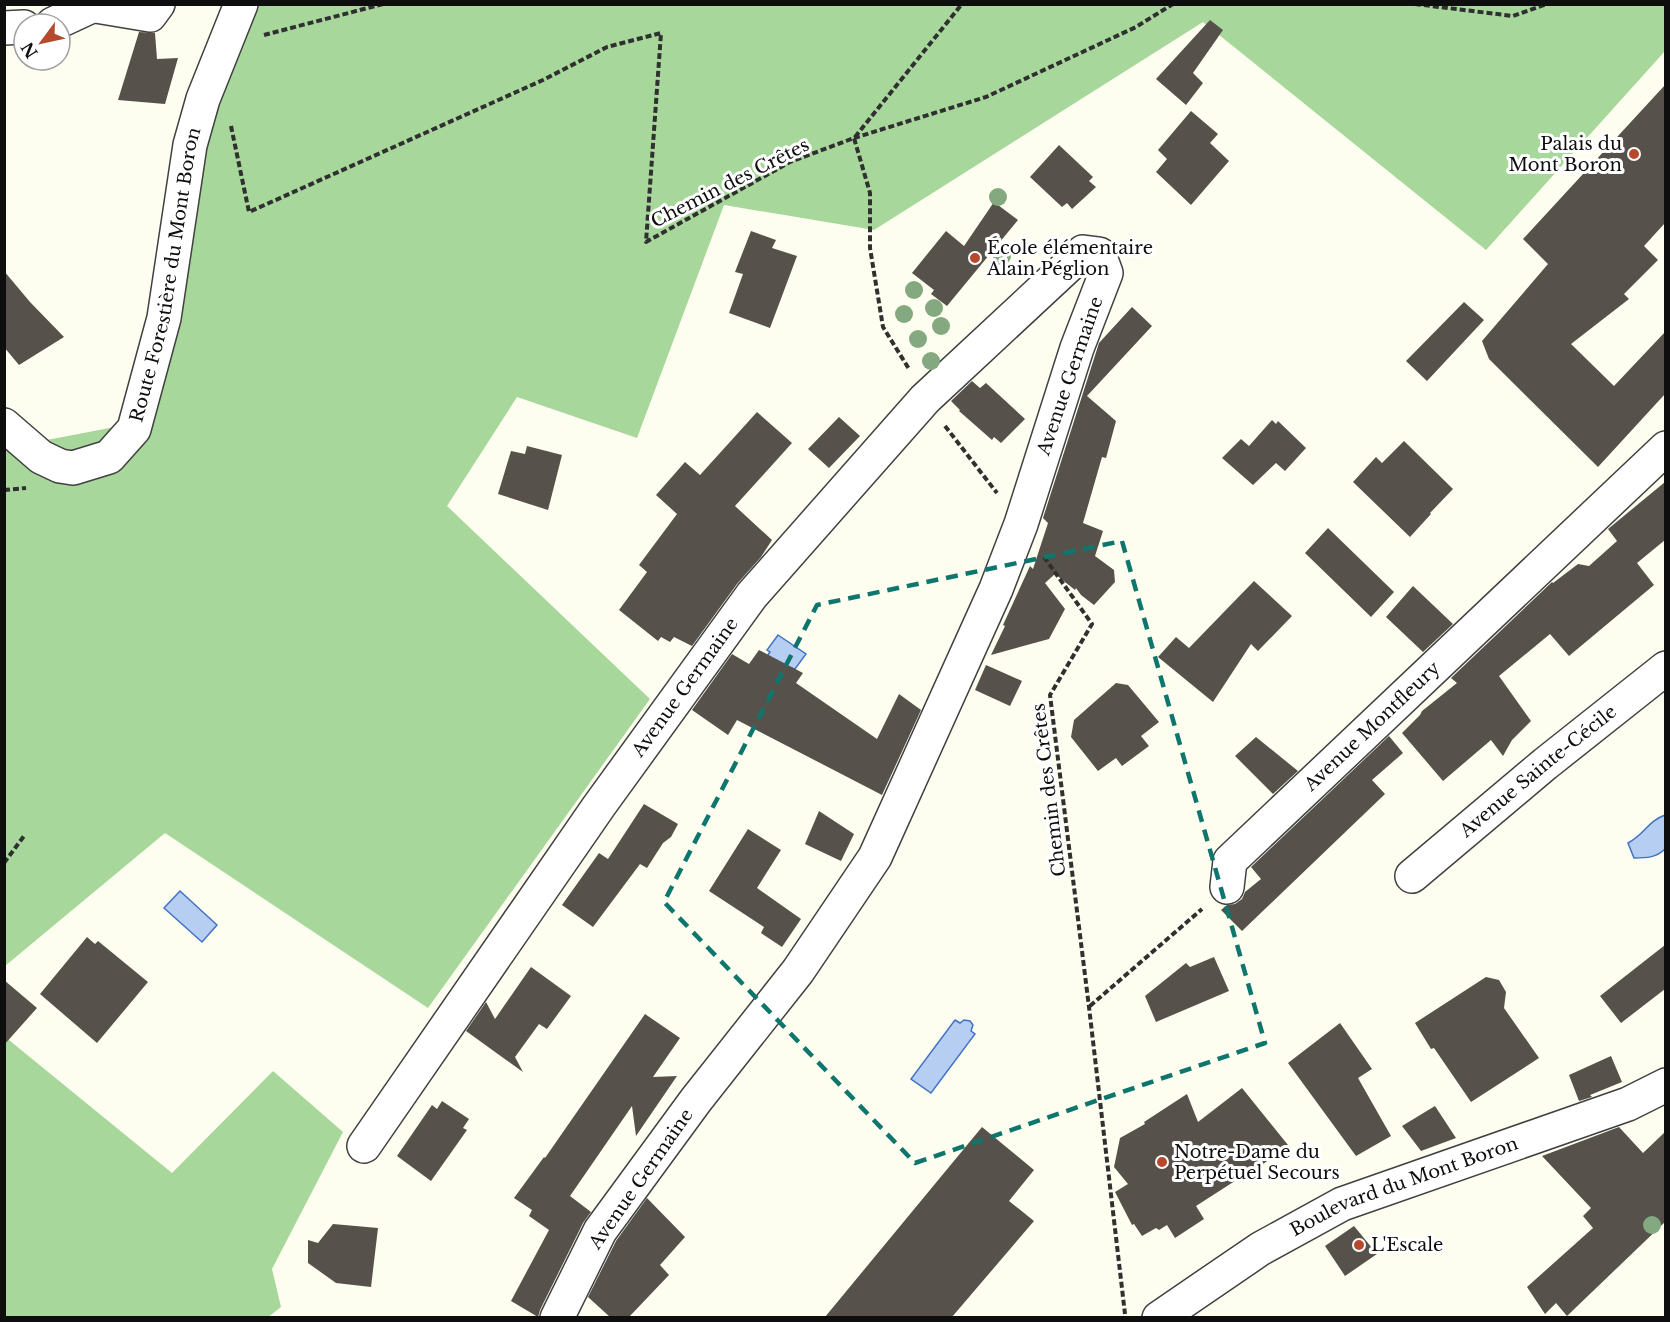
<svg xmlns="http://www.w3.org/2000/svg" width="1670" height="1322" viewBox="0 0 1670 1322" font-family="'Libre Baskerville',serif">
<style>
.forest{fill:#a7d79b}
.water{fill:#b7cef3;stroke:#4271c6;stroke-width:1.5}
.building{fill:#56524b}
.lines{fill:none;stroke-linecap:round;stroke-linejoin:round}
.minor-casing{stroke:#414141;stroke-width:36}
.path{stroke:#303030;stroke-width:4;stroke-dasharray:6 3;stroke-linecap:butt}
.minor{stroke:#fff;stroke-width:33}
.tree{fill:#84a87f}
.marked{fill:none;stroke:#0f766e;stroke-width:4.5;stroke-dasharray:12 8;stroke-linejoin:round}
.poi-dot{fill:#b6482d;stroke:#fff;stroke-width:2}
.labels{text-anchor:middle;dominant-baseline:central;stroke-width:6;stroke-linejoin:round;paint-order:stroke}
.poi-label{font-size:18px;fill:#0e0e0e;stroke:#fff;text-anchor:start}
.street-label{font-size:18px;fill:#0e0e0e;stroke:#fff}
</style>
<rect width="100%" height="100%" fill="#fdfeef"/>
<!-- forest -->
<path class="forest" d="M 227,5 L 1665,5 L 1665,51 L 1486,250 L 1203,22 L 874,230 L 724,205 L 637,438 L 517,397 L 447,506 L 650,699 L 428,1008 L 165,833 L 5,966 L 5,448 L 120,426 Z
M 4,1036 L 172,1173 L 273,1071 L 343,1132 L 272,1269 L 281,1307 L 267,1318 L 5,1317 Z"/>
<!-- water -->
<path class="water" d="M 778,635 L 806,654 L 795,669 L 763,662 L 770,652 L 767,650 Z
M 1665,815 L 1665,849 C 1656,858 1646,858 1634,858 L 1628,843 C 1645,834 1648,821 1665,815 Z
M 180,891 L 217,925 L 202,942 L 164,908 Z
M 955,1020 L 960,1023 L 964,1020 L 970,1021 L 973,1025 L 971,1031 L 975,1034 L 931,1093 L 911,1079 Z"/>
<!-- building -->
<path class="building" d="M 1210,20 L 1223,30 L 1193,73 L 1203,83 L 1186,105 L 1156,79 Z
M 139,32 L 155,33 L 157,59 L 178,58 L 165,104 L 118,100 Z
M 1665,85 L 1665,223 L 1644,246 L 1658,260 L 1624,294 L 1629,299 L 1571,344 L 1614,386 L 1665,332 L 1665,394 L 1598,467 L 1489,359 L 1482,341 L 1548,264 L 1523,239 Z
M 1191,111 L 1218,134 L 1210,143 L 1229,161 L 1191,205 L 1156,172 L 1167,159 L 1158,150 Z
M 1059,145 L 1093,177 L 1089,181 L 1096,187 L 1072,209 L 1067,203 L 1062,207 L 1030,177 Z
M 994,202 L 1018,220 L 947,306 L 931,294 L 934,290 L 912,273 L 946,231 L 964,246 Z
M 751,231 L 776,240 L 772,248 L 797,256 L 770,328 L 729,313 L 743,274 L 735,272 Z
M 4,271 L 30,302 L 64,337 L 19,365 L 4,347 Z
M 1464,302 L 1484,320 L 1427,381 L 1406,361 Z
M 1132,307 L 1152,326 L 1087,396 L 1116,421 L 1106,458 L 1102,457 L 1083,523 L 1103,531 L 1095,556 L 1114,570 L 1115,582 L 1094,605 L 1081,595 L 1076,588 L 1075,590 L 1055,574 L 1045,583 L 1065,609 L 1049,639 L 991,655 L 1005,626 L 1003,625 L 1030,566 L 1033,569 L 1048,523 L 1043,518 L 1099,343 Z
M 972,381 L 980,388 L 986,383 L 1025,419 L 1001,443 L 994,437 L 992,440 L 959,411 L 960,410 L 951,401 Z
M 757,412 L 792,443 L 735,506 L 772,540 L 761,557 L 737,584 L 692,646 L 674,637 L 670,642 L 661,637 L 658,641 L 619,610 L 647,572 L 639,565 L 677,514 L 656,495 L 685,462 L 700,475 Z
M 839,417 L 860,436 L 829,468 L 808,449 Z
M 1272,420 L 1276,424 L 1278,421 L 1306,448 L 1285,471 L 1276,463 L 1253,485 L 1222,458 L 1241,439 L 1249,446 Z
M 1404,441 L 1453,489 L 1430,513 L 1431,514 L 1410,537 L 1353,482 L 1376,457 L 1382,463 Z
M 527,446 L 562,455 L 548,510 L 498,494 L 511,451 L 525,454 Z
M 1665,482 L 1665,540 L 1637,563 L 1654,585 L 1569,656 L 1550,634 L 1499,676 L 1531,721 L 1512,740 L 1503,756 L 1491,740 L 1443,781 L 1402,733 L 1420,715 L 1422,711 L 1457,683 L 1451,678 L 1552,582 L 1553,583 L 1578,564 L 1589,566 L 1617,541 L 1608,529 Z
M 1328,528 L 1394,592 L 1371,617 L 1305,553 Z
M 1254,581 L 1292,616 L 1258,651 L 1251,644 L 1213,702 L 1158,657 L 1176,637 L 1189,648 Z
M 1413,586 L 1453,624 L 1423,652 L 1386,617 Z
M 759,650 L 803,673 L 796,683 L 877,739 L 899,694 L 921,710 L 882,795 L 737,720 L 728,735 L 692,710 L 732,654 L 749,664 Z
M 986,665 L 1022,681 L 1010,706 L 975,690 Z
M 1116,683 L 1128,685 L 1159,722 L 1141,736 L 1149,746 L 1122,766 L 1116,758 L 1098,771 L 1071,737 L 1074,720 Z
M 1389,736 L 1403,753 L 1372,780 L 1385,794 L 1242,931 L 1221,910 L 1227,905 L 1235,904 L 1242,899 L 1245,892 L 1261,879 L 1251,867 Z
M 1256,737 L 1298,771 L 1273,794 L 1235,756 Z
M 644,804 L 678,824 L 671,837 L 663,843 L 647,868 L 640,864 L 593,927 L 562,905 L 599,853 L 608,859 Z
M 819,811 L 854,834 L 841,861 L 805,844 Z
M 748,829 L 781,850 L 757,888 L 801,919 L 782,947 L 761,933 L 764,927 L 709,891 Z
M 87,937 L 95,944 L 98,941 L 148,982 L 97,1043 L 40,994 Z
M 1665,945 L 1665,989 L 1621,1023 L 1600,996 Z
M 1214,957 L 1229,991 L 1156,1022 L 1145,996 L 1186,963 L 1190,967 Z
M 531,967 L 571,996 L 547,1029 L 539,1024 L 515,1057 L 523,1072 L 466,1031 L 486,1002 L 495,1019 Z
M 1486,977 L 1499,980 L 1506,992 L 1504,1008 L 1539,1058 L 1471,1102 L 1434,1048 L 1431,1049 L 1415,1023 Z
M 4,980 L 37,1008 L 4,1045 Z
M 645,1014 L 680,1038 L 653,1077 L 677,1076 L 636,1136 L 632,1106 L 570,1196 L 591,1212 L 583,1223 L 540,1310 L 538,1317 L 511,1301 L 549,1230 L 529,1216 L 532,1210 L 514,1198 L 544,1157 L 545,1158 Z
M 1340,1023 L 1372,1069 L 1358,1078 L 1391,1136 L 1356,1156 L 1288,1063 Z
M 1611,1056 L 1622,1082 L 1590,1095 L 1592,1097 L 1579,1101 L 1569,1075 Z
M 1242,1088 L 1288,1145 L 1240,1182 L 1238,1179 L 1196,1206 L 1204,1219 L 1175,1238 L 1167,1225 L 1159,1230 L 1156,1228 L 1142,1236 L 1134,1224 L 1132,1225 L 1115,1192 L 1128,1184 L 1114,1167 L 1120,1138 L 1145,1124 L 1144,1122 L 1187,1094 L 1198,1122 Z
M 442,1101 L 469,1119 L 463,1128 L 467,1130 L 431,1181 L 397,1156 L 432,1105 L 437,1109 Z
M 1435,1106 L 1456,1138 L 1421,1151 L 1402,1126 Z
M 982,1127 L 1034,1170 L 1009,1201 L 1034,1221 L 952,1317 L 825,1317 Z
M 1619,1127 L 1643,1153 L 1665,1132 L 1665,1222 L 1567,1316 L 1556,1303 L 1545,1314 L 1527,1287 L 1593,1228 L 1583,1216 L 1591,1208 L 1542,1156 Z
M 647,1198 L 685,1237 L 660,1265 L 669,1275 L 629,1317 L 610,1317 L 588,1297 L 616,1241 Z
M 333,1224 L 378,1228 L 371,1287 L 336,1283 L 308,1263 L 308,1240 L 318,1243 Z
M 1354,1226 L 1377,1254 L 1345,1276 L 1325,1246 Z"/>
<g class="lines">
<defs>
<g id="minor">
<path d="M 96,6 L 150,15 L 158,4"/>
<path d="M 53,24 L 96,4"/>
<path d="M 4,28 L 24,27"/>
<path id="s1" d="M 4,425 L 41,457 L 60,466 L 73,468 L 109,457 L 134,429 L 164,318 L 190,145 L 203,99 L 241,4"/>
<path id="s2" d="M 1412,876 L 1545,764 L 1666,668"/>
<path id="s3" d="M 1227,887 L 1230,861 L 1666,448"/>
<path id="s4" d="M 364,1146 L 599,806 L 752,595 L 925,399 L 1083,252 L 1099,254 L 1106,273 L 1077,348 L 1021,524 L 996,589 L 875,857 L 798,971 L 696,1100 L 600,1231 L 557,1318"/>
<path id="s5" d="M 1159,1318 L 1260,1249 L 1342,1204 L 1628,1104 L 1666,1085"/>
</g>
</defs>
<!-- minor casing -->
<use href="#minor" class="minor-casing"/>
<!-- path -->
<path class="path" d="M 1415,4 L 1513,16 L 1547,4
M 264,35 L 383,4
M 231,126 L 249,212 L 543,80 L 607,47 L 661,33 L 646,242 L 790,162 L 854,138 L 870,193 L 870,248 L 883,327 L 909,369
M 855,137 L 962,4
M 854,138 L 986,97 L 1136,27 L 1173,4
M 945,426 L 997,493
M 4,490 L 26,488
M 1044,557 L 1092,624 L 1050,695 L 1089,1007 L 1125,1314
M 4,863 L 24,836
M 1090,1006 L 1202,909"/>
<!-- minor -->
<use href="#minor" class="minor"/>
</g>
<!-- trees -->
<g class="tree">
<circle cx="998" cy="197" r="9"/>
<circle cx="1002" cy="256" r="9"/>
<circle cx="914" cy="290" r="9"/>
<circle cx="934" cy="308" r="9"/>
<circle cx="904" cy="314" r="9"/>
<circle cx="941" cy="326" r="9"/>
<circle cx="918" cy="339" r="9"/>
<circle cx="931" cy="361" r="9"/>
<circle cx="1652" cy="1225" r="9"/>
</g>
<!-- marked area -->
<path class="marked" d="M 1122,541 L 1265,1043 L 915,1163 L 664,902 L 817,605 Z"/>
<!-- markers -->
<g class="poi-dot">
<circle cx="1634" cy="154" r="6"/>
<circle cx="975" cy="258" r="6"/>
<circle cx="1162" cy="1162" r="6"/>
<circle cx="1359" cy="1245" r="6"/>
</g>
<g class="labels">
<!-- poi labels -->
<g class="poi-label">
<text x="1622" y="144" text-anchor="end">Palais du<tspan x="1622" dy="21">Mont Boron</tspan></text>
<text x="987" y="248">École élémentaire<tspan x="987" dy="21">Alain Péglion</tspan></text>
<text x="1174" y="1152">Notre-Dame du<tspan x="1174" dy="21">Perpétuel Secours</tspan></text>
<text x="1371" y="1245">L'Escale</text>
</g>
<!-- street labels -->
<g class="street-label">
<text transform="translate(730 183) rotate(-27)">Chemin des Crêtes</text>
<text stroke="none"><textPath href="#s1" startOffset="316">Route Forestière du Mont Boron</textPath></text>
<text transform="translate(1070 376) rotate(-71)">Avenue Germaine</text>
<text stroke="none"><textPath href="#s4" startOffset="560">Avenue Germaine</textPath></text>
<text stroke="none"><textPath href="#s3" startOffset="222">Avenue Montfleury</textPath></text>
<text stroke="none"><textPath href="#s2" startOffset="164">Avenue Sainte-Cécile</textPath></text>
<text transform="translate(1049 790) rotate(-97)">Chemin des Crêtes</text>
<text transform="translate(641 1179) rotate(-55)">Avenue Germaine</text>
<text stroke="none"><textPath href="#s5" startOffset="280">Boulevard du Mont Boron</textPath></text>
</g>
</g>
<!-- border -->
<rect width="1670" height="1322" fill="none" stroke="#0e0e0e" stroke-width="12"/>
<!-- north arrow -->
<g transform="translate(42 42) rotate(237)"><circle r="28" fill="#ffffff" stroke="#9f9f9f" stroke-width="1.5"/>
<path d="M0-4.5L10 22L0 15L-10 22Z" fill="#b6482d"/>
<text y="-9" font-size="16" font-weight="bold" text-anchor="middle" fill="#0e0e0e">N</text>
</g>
</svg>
